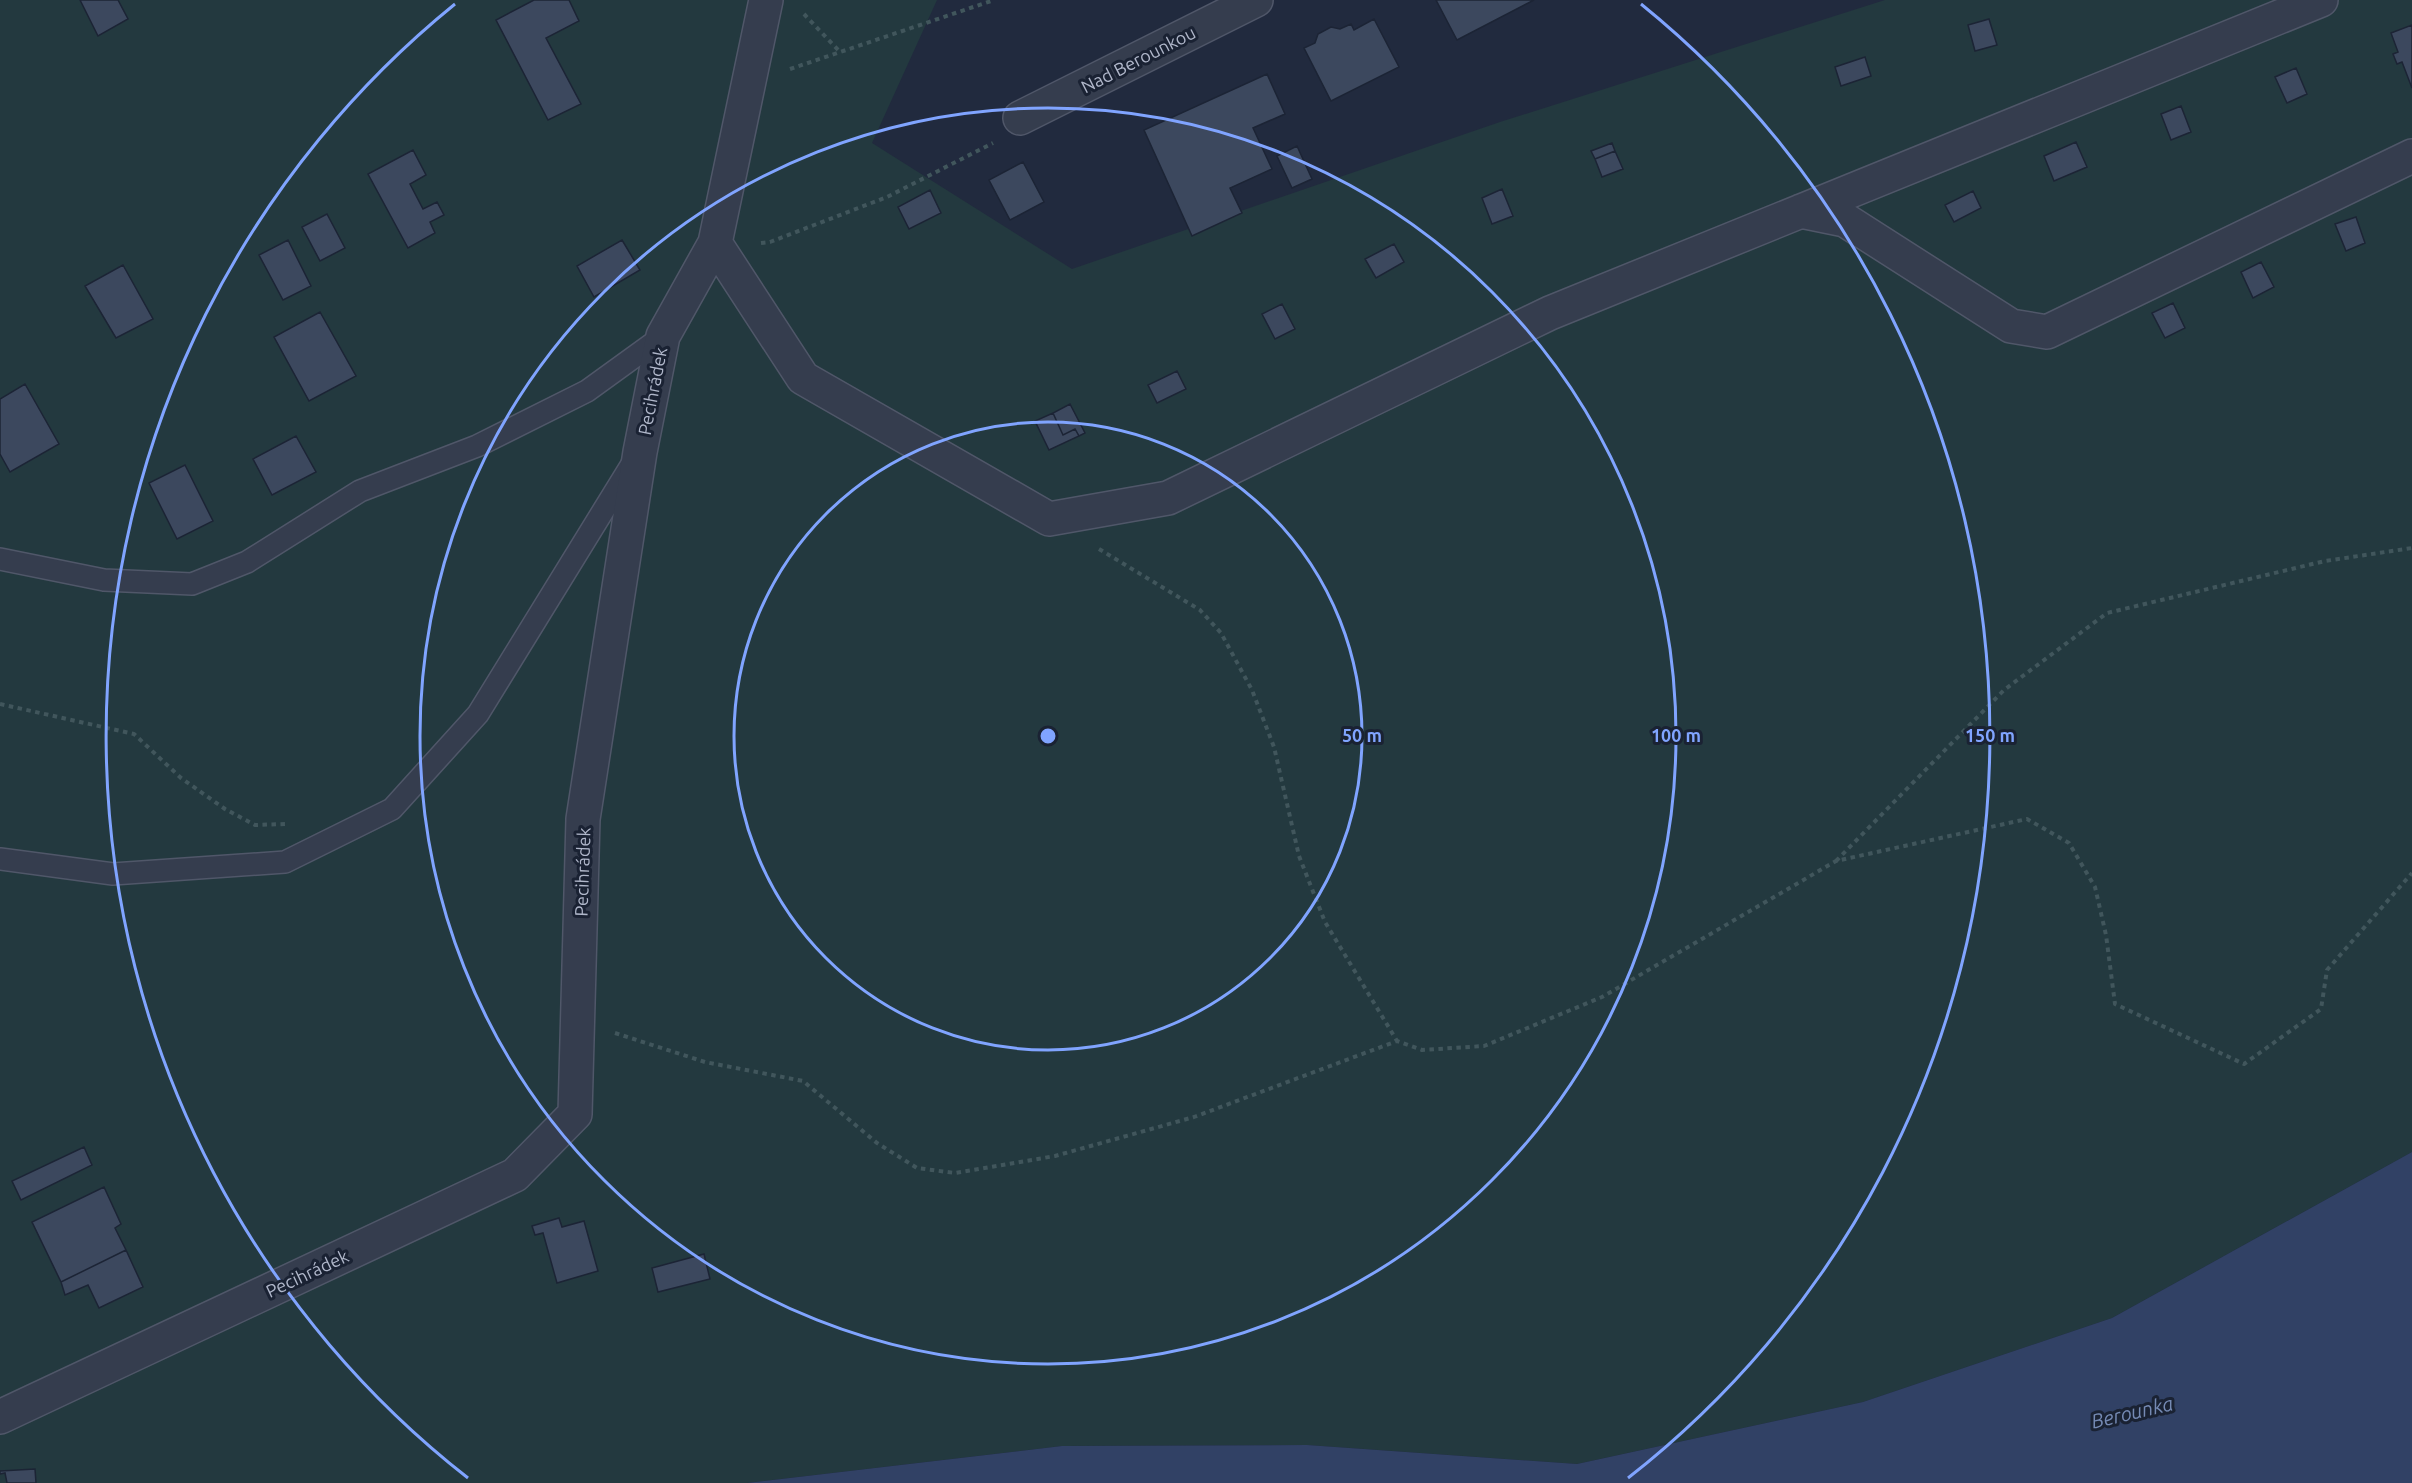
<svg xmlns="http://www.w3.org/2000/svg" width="2412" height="1483" viewBox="0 0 2412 1483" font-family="Ubuntu,sans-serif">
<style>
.green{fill:#23393f}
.water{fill:#314165}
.building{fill:#3c485e;stroke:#1c2435;stroke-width:1.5}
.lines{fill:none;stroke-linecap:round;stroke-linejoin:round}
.lane-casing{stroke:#505769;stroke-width:24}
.street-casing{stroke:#505769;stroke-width:36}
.path{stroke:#41565c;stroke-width:4;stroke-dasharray:4.5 4.5;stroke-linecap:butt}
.lane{stroke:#353d4e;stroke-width:21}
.street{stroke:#353d4e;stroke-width:33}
.ring{fill:none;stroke:#80a4ff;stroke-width:3}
.labels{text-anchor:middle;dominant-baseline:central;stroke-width:6;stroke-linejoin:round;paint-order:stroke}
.street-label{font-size:18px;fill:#b0b7ca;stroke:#1a2233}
.water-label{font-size:20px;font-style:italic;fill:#758ab4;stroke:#1a2233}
.centre{fill:#80a4ff;stroke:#1a2233;stroke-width:3}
.ring-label{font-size:18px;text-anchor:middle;font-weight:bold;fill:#80a4ff;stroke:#1a2233;stroke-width:6;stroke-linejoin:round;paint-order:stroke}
</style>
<rect width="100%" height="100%" fill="#212a3e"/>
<!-- green -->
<path class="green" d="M 0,0 L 937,0 L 872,143 L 1072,269 L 1500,122 L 1885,0 L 2412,0 L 2412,1152 L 2112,1318 L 1863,1402 L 1577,1464 L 1307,1445 L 1062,1446 L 747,1483 L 0,1483 Z"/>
<!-- water -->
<path class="water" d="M 2412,1152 L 2412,1483 L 747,1483 L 1062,1446 L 1307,1445 L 1577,1464 L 1863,1402 L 2112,1318 Z"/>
<!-- building -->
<path class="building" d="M 80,0 L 118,0 L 128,19 L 98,36 Z
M 534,0 L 569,0 L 579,21 L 546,38 L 581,104 L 548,120 L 496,20 Z
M 1436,0 L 1534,0 L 1457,40 Z
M 1374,19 L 1399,67 L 1331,101 L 1304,48 L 1315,43 L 1318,34 L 1331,27 L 1340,29 L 1351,24 L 1354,30 Z
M 1989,19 L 1997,45 L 1975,51 L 1968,25 Z
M 2412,25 L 2412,88 L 2402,62 L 2397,64 L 2393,54 L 2398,52 L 2391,33 Z
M 1865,57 L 1871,76 L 1841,86 L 1835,67 Z
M 2296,68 L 2307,94 L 2287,103 L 2275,77 Z
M 1267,74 L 1285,114 L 1253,128 L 1272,169 L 1230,188 L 1242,213 L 1192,236 L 1144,130 Z
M 2181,106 L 2191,132 L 2171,140 L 2161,114 Z
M 2076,142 L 2087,167 L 2054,181 L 2044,156 Z
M 1612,143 L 1615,151 L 1595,159 L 1591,151 Z
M 1297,146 L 1312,179 L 1292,188 L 1277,156 Z
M 413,150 L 426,175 L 410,184 L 423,209 L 437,202 L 444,215 L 430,222 L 435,233 L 408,248 L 368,174 Z
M 1615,151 L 1623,169 L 1602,177 L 1595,159 Z
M 1023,162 L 1044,202 L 1010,220 L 989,180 Z
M 1502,189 L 1513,216 L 1492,224 L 1482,198 Z
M 930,190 L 941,213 L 909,229 L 898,207 Z
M 1973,191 L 1981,208 L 1954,222 L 1945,205 Z
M 327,214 L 345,248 L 320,261 L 302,227 Z
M 2356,217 L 2365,243 L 2346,251 L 2335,224 Z
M 288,240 L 311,286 L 283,300 L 259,255 Z
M 622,240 L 640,270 L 594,297 L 577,266 Z
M 1394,244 L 1404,262 L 1376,278 L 1365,259 Z
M 2261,262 L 2274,287 L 2253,298 L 2241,272 Z
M 123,265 L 153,319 L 116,338 L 85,286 Z
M 2173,303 L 2185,328 L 2165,338 L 2152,313 Z
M 1282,304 L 1295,329 L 1275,339 L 1262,314 Z
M 320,312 L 356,376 L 309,401 L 274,337 Z
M 1177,371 L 1186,389 L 1157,403 L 1148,385 Z
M 25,384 L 59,444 L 10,472 L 0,454 L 0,399 Z
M 1070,404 L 1085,433 L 1079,436 L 1075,429 L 1063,435 L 1053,413 Z
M 1053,413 L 1063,435 L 1075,429 L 1079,436 L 1049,450 L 1035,421 Z
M 296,436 L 316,472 L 272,495 L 253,459 Z
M 185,465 L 213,521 L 177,539 L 149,483 Z
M 84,1147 L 92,1165 L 21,1200 L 12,1181 Z
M 104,1187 L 121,1224 L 115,1228 L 126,1250 L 61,1282 L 32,1222 Z
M 559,1218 L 562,1227 L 584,1221 L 598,1271 L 557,1283 L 543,1233 L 535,1235 L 532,1226 Z
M 126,1250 L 143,1287 L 99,1308 L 88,1285 L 65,1295 L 61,1282 Z
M 704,1254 L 710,1279 L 658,1292 L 652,1268 Z
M 35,1469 L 36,1483 L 7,1483 L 5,1473 L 0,1474 L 0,1471 Z"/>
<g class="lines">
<defs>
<path id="lane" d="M 0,559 L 104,580 L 192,584 L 247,562 L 360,491 L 477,446 L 587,391 L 663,336
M 0,859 L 113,874 L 285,862 L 392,809 L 478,714 L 632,464"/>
<path id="street" d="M 1020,118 L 1256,0
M 1801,211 L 1845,220 L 2011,326 L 2047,332 L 2412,156
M 715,243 L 803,378 L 1049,519 L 1168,498 L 1550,313 L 2321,0
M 0,1417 L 515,1175 L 575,1114 L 583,819 L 640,452 L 663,336 L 715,243 L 766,0"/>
</defs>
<!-- lane casing -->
<use href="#lane" class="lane-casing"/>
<!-- street casing -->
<use href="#street" class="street-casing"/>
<!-- path -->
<path class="path" d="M 804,14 L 840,52
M 790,69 L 994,0
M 761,243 L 770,242 L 887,197 L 993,143
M 1099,549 L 1200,610 L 1221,633 L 1252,690 L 1274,747 L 1299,856 L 1325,922 L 1397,1041
M 0,704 L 134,734 L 181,778 L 225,809 L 255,825 L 286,824
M 1836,861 L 2004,690 L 2107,613 L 2325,561 L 2412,548
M 615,1033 L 705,1062 L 803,1081 L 877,1143 L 917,1168 L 955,1173 L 1055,1156 L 1194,1117 L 1397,1041 L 1422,1050 L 1484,1046 L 1602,997 L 1836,861 L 2027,819 L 2069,843 L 2095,887 L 2106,935 L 2115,1004 L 2244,1064 L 2321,1009 L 2327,970 L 2412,873"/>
<!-- lane -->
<use href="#lane" class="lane"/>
<!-- street -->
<use href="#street" class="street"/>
</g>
<!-- distance rings -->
<g class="ring">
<circle cx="1048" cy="736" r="314"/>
<circle cx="1048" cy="736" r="628"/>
<path d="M468 1478A942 942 0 0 1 455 4M1641 4A942 942 0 0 1 1628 1478"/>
</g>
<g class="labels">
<!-- street labels -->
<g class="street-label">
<text transform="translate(1138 59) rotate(-27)">Nad Berounkou</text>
<text transform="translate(652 391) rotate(-79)">Pecihrádek</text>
<text transform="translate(582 872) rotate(-88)">Pecihrádek</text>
<text transform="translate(307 1273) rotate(-25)">Pecihrádek</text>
</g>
<!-- water labels -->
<g class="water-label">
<text transform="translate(2132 1412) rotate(-13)">Berounka</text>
</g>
</g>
<circle cx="1048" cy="736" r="9" class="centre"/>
<g class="ring-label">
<text x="1362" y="742">50 m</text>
<text x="1676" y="742">100 m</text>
<text x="1990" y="742">150 m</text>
</g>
</svg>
